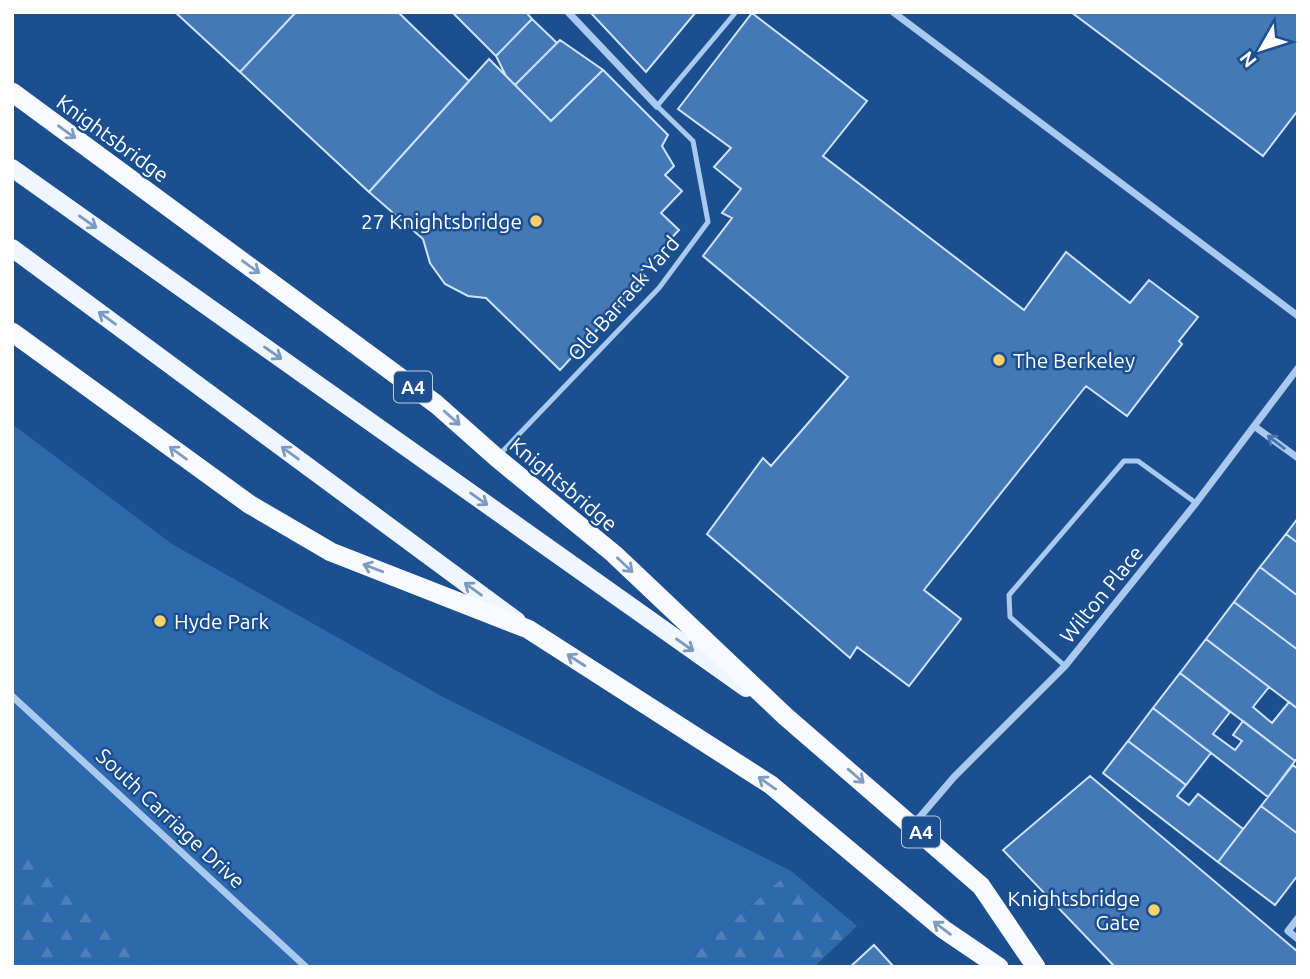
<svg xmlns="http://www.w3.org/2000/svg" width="1310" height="979" viewBox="0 0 1310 979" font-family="Ubuntu,sans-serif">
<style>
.green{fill:#2e69ad}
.forest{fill:url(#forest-firs)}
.building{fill:#4478b7;stroke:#cfe3fa;stroke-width:2}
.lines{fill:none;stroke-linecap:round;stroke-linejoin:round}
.service{stroke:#a9c9ee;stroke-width:5}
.minor{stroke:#a9c9ee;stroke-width:7}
.primary{stroke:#f0f6ff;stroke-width:18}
.trunk{stroke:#f8faff;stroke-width:19}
.oneway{stroke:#7e9cc1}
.oneway2{stroke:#7b9ac1}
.oneway3{stroke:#4674ac}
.poi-dot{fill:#ffd166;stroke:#1b4f8f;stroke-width:2.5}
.labels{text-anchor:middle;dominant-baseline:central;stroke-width:5;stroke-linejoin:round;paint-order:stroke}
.shield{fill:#1b4f8f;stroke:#bbcadd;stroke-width:2}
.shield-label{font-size:19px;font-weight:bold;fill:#fff}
.street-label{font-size:21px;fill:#fff;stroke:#1b4f8f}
.poi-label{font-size:21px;fill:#fff;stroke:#1b4f8f;text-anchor:end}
</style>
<defs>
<pattern id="forest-firs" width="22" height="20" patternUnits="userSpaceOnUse" patternTransform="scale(1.75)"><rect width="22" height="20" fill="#2e69ad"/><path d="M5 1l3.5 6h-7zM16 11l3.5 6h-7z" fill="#4d80b9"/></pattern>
</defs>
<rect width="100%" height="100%" fill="#1b4f8f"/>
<!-- green -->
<path class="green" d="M 12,424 L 172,544 L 443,697 L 791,871 L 679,967 L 12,967 Z"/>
<!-- forest -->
<path class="forest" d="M 12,840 L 154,967 L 12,967 Z
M 791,871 L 857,926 L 814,967 L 679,967 Z"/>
<!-- building -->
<path class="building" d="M 175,12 L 296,12 L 240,72 Z
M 296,12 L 398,12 L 469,81 L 369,192 L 240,72 Z
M 452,12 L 526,12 L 532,19 L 496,56 Z
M 590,12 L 696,12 L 646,72 Z
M 1071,12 L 1298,12 L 1298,114 L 1296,113 L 1263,156 Z
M 752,13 L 867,101 L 823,156 L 1024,310 L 1066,252 L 1130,303 L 1149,280 L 1198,317 L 1179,341 L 1182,344 L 1127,416 L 1086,386 L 924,590 L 961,619 L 909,686 L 857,647 L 850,658 L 707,534 L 763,458 L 771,466 L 848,377 L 703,256 L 732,218 L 722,213 L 741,189 L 714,167 L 731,148 L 678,109 Z
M 532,19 L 557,43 L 515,85 L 506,76 L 496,56 Z
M 560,40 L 603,70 L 551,121 L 515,85 Z
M 489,59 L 551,121 L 603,70 L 668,135 L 662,146 L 674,166 L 665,175 L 682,191 L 661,213 L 679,230 L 640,272 L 646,277 L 560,370 L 486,298 L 468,296 L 445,284 L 430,263 L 423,239 L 369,192 Z
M 1298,518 L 1298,543 L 1286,534 Z
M 1286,534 L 1298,543 L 1298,596 L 1260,567 Z
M 1260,567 L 1298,596 L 1298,650 L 1234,602 Z
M 1234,602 L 1298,650 L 1298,709 L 1206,639 Z
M 1206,639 L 1269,687 L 1253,707 L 1272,723 L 1289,702 L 1298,709 L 1298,758 L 1295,761 L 1180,673 Z
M 1180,673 L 1230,712 L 1213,734 L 1235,750 L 1242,741 L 1233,735 L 1243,721 L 1295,761 L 1268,797 L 1153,708 Z
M 1153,708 L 1211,753 L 1186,785 L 1128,741 Z
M 1128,741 L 1186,785 L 1177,796 L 1189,805 L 1198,794 L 1243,829 L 1218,862 L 1103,773 Z
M 1293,765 L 1298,769 L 1298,834 L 1261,806 Z
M 1090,776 L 1298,952 L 1298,967 L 1115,967 L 1003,850 Z
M 1261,806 L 1298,834 L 1298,875 L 1275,905 L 1218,862 Z
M 874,945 L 894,967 L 850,967 Z"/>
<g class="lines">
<!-- service -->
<path class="service" d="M 500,454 L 659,288 L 708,222 L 693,141 L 657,106 L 736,12
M 1065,666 L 1010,617 L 1009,595 L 1124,461 L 1138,461 L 1196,503"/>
<!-- minor -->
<path class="minor" d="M 568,12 L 657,106
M 893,12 L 1298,316
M 1254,426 L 1298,458
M 12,696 L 306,967
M 913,825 L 954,777 L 1065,666 L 1196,503 L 1298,368
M 1298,918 L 1288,931 L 1298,939"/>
<!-- primary -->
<path class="primary" d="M 12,168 L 746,688
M 12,248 L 517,621"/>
<!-- trunk -->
<path class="trunk" d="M 12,92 L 436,404 L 497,458 L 614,554 L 785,716 L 981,886 L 1036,967
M 12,332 L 249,504 L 331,552 L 528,629 L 771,785 L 943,929 L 999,967"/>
</g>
<!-- one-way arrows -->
<defs><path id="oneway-shaft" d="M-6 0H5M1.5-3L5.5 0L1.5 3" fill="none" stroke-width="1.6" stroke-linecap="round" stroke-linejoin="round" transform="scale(1.75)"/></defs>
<g class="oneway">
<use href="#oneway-shaft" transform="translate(67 132) rotate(36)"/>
<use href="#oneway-shaft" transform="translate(251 267) rotate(36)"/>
<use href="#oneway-shaft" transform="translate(452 418) rotate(42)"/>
<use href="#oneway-shaft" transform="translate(178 453) rotate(-144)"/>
<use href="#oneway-shaft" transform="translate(625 565) rotate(43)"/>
<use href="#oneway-shaft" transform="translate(373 568) rotate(-159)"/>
<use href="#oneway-shaft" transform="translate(576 660) rotate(-147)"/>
<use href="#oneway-shaft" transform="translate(856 776) rotate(41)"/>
<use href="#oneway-shaft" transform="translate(767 783) rotate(-145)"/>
<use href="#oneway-shaft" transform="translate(942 928) rotate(-143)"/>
</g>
<g class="oneway2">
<use href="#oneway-shaft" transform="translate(88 222) rotate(35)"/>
<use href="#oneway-shaft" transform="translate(107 318) rotate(-144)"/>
<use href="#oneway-shaft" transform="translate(273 353) rotate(35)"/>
<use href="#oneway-shaft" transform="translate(290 453) rotate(-144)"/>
<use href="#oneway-shaft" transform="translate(479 499) rotate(35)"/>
<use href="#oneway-shaft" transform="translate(473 589) rotate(-144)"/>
<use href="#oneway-shaft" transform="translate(685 645) rotate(35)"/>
</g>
<use class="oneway3" href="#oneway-shaft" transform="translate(1276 442) rotate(-143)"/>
<!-- markers -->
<g class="poi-dot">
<circle cx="536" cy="221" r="7"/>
<circle cx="999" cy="360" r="7"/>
<circle cx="160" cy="621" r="7"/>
<circle cx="1154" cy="910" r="7"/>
</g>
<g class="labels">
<!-- shield labels -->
<g class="shield">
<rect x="394" y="371.5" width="38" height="31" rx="5"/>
<rect x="902" y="816.5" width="38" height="31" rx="5"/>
</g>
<g class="shield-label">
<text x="413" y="387">A4</text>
<text x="921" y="832">A4</text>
</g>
<!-- street labels -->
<g class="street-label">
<text transform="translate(113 138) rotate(36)">Knightsbridge</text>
<text transform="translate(623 298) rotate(-49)">Old Barrack Yard</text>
<text transform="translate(564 484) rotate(40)">Knightsbridge</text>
<text transform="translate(1101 594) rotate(-51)">Wilton Place</text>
<text transform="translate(171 818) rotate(43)">South Carriage Drive</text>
</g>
<!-- poi labels -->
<g class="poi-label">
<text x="522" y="221">27 Knightsbridge</text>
<text x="1013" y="360" text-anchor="start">The Berkeley</text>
<text x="174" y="621" text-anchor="start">Hyde Park</text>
<text x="1140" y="898">Knightsbridge<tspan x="1140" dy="24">Gate</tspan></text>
</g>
</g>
<!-- border -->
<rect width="1310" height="979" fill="none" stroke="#ffffff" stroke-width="28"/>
<!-- north arrow -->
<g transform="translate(1261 49) rotate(231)" stroke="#1b4f8f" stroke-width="5" paint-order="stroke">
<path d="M0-5L12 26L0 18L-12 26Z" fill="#ffffff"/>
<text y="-10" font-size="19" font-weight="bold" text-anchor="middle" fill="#ffffff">N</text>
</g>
</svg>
